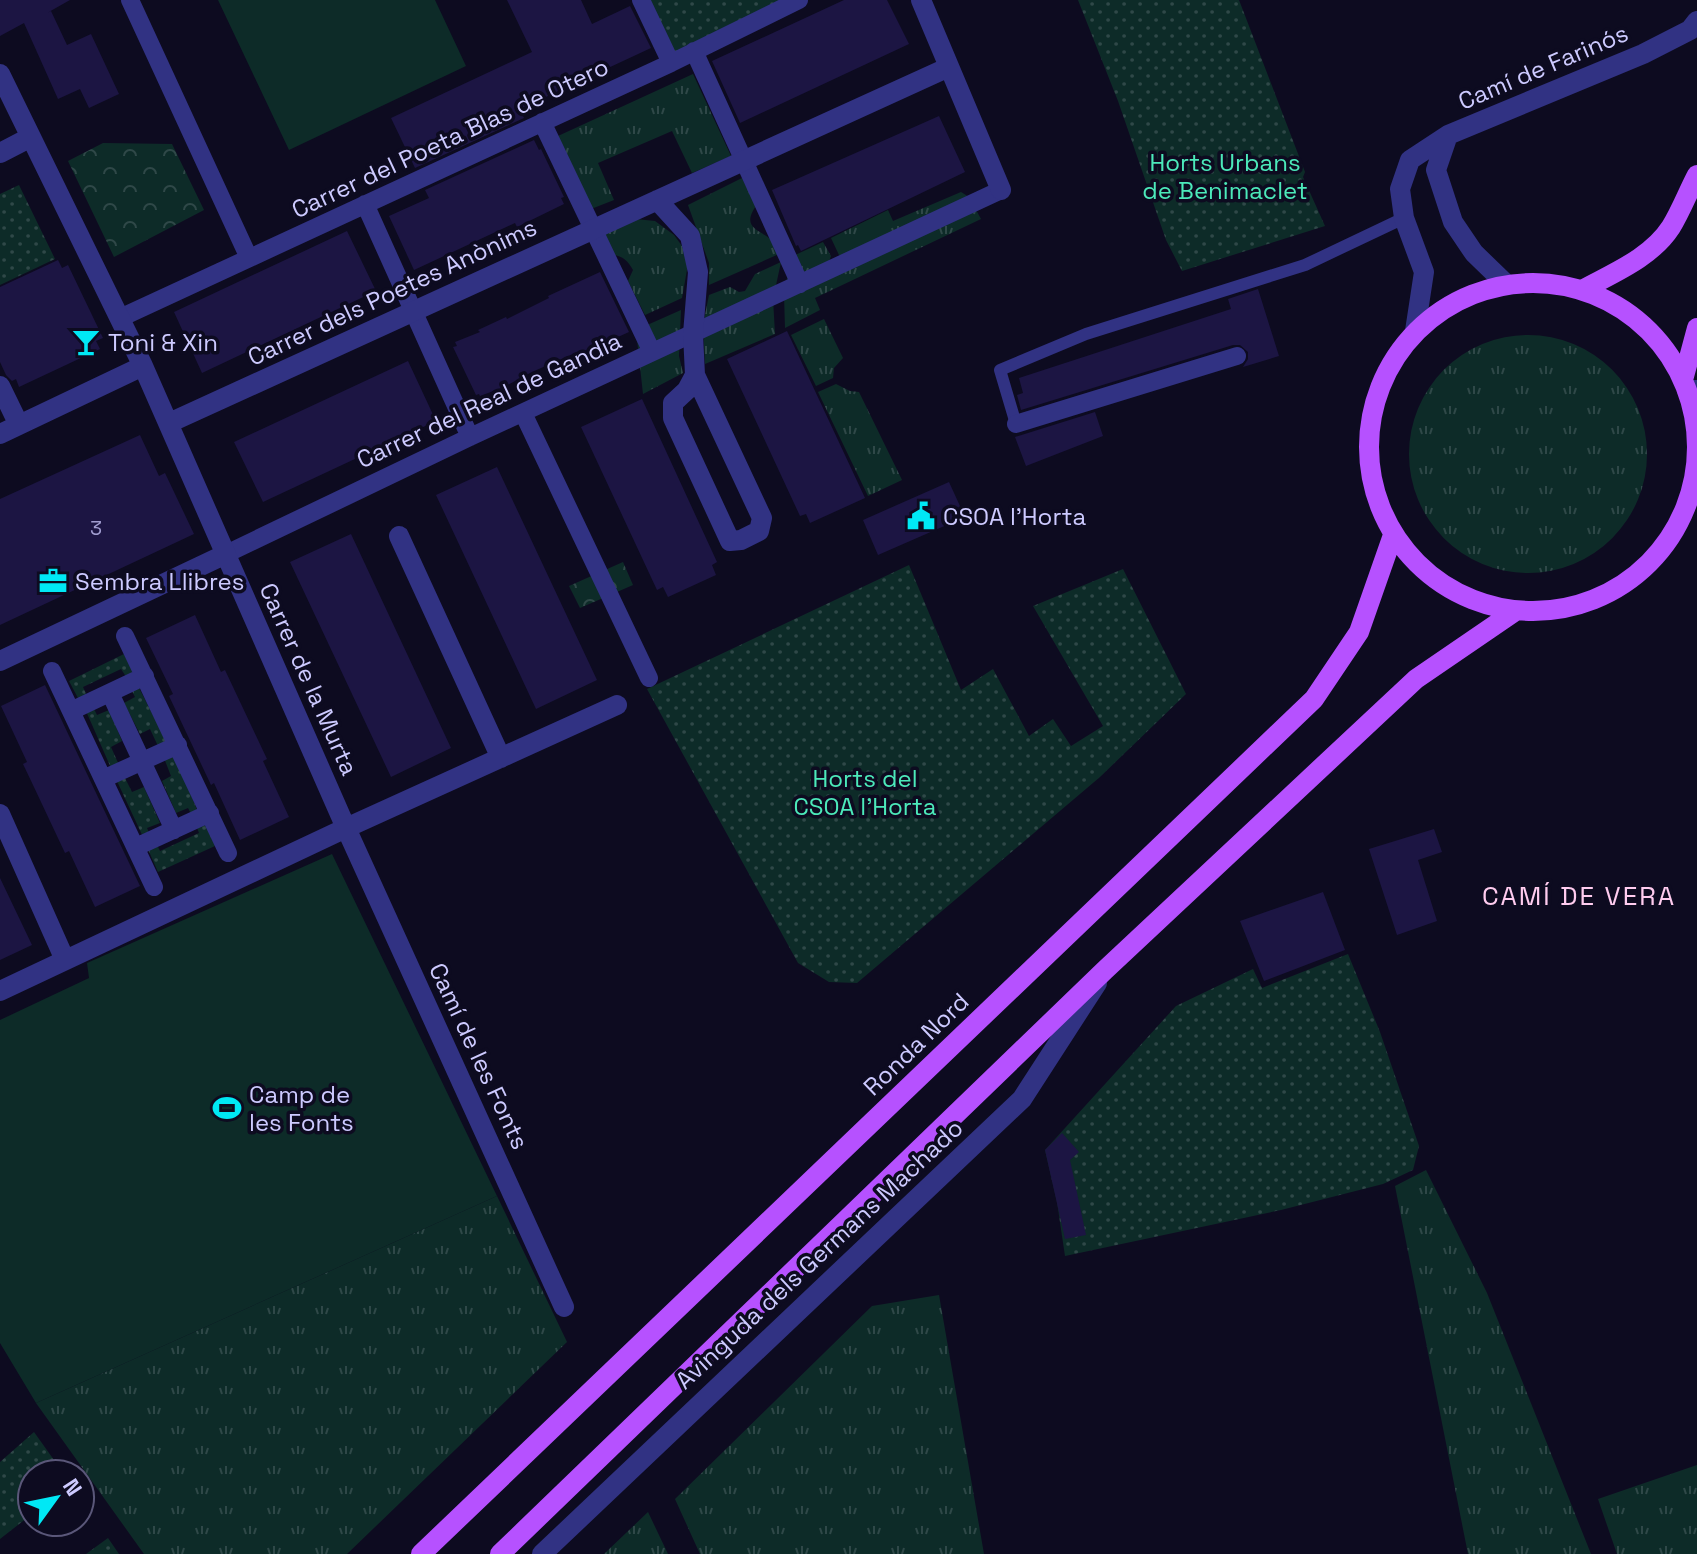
<svg xmlns="http://www.w3.org/2000/svg" width="1697" height="1554" viewBox="0 0 1697 1554" font-family="'Space Grotesk',sans-serif">
<style>
.grass{fill:url(#grass-tufts)}
.park{fill:url(#park-crowns)}
.garden{fill:url(#garden-dots)}
.pitch{fill:#0d2b28}
.building{fill:#1c1543}
.lines{fill:none;stroke-linecap:round;stroke-linejoin:round}
.service{stroke:#313283;stroke-width:12}
.pedestrian{stroke:#313283;stroke-width:18}
.minor{stroke:#313283;stroke-width:20}
.primary{stroke:#b651ff;stroke-width:20}
.labels{text-anchor:middle;dominant-baseline:central;stroke-width:7;stroke-linejoin:round;paint-order:stroke}
.number-label{font-size:20px;fill:#a19dd0}
.street-label{font-size:24px;fill:#cdcaff;stroke:#0d0b20}
.park-label{font-size:24px;fill:#4ce9ba;stroke:#0d0b20}
.poi-label{font-size:24px;fill:#cdcaff;stroke:#0d0b20;text-anchor:start}
.neighbourhood-label{font-size:26px;letter-spacing:2px;fill:#ffccef;stroke:#0d0b20}
</style>
<defs>
<pattern id="grass-tufts" width="24" height="20" patternUnits="userSpaceOnUse" patternTransform="scale(2)"><rect width="24" height="20" fill="#0d2b28"/><path d="M3 7l-1-3M5 7V3M7 7l1-3M15 17l-1-3M17 17v-4M19 17l1-3" fill="none" stroke="#2f4848"/></pattern>
<pattern id="park-crowns" width="20" height="18" patternUnits="userSpaceOnUse" patternTransform="scale(2)"><rect width="20" height="18" fill="#0d2b28"/><path d="M2 6a3 3 0 1 1 6 0M12 15a3 3 0 1 1 6 0" fill="none" stroke="#2f4848"/></pattern>
<pattern id="garden-dots" width="8" height="8" patternUnits="userSpaceOnUse" patternTransform="scale(2)"><rect width="8" height="8" fill="#0d2b28"/><path d="M2 2h.1M6 6h.1" fill="none" stroke="#2f4848" stroke-width="1.8" stroke-linecap="round"/></pattern>
</defs>
<rect width="100%" height="100%" fill="#0d0b20"/>
<!-- grass -->
<path class="grass" d="M 693,74 L 731,156 L 692,173 L 672,131 L 598,163 L 614,200 L 591,209 L 558,136 Z
M 742,178 L 756,206 C 739,230 764,230 773,242 C 775,245 777,250 779,254 L 709,285 L 709,263 L 688,205 Z
M 961,192 L 969,197 L 981,219 L 815,298 L 820,310 L 785,328 L 784,294 L 791,257 L 823,242 L 831,256 L 824,276 L 853,256 L 839,255 L 831,238 L 888,210 L 893,221 Z
M 635,219 L 655,221 L 674,235 L 682,246 L 688,264 L 682,298 L 645,315 L 628,281 L 633,270 C 628,261 623,256 613,255 L 602,233 Z
M 781,262 L 773,299 L 775,334 L 705,364 L 703,325 L 709,295 L 730,287 L 739,292 L 745,291 L 755,274 Z
M 681,310 L 679,356 L 683,373 L 643,394 L 636,330 Z
M 824,319 L 843,358 L 834,368 L 833,378 L 816,386 L 791,335 Z
M1409 454a119 119 0 1 1 238 0a119 119 0 1 1-238 0Z
M 836,384 L 850,391 L 859,392 L 902,480 L 868,496 L 818,392 Z
M 1426,1170 L 1487,1293 L 1591,1554 L 1468,1554 L 1395,1186 Z
M 497,1196 L 567,1342 L 347,1554 L 144,1554 L 36,1403 Z
M 939,1295 L 984,1554 L 700,1554 L 675,1499 L 872,1306 Z
M 1697,1465 L 1697,1554 L 1617,1554 L 1598,1499 Z
M 648,1512 L 668,1554 L 604,1554 Z"/>
<!-- park -->
<path class="park" d="M 103,143 L 172,144 L 204,210 L 114,257 L 68,161 Z
M 623,562 L 633,585 L 580,608 L 569,586 Z"/>
<!-- garden -->
<path class="garden" d="M 648,0 L 784,0 L 673,55 Z
M 1078,0 L 1239,0 L 1305,172 L 1303,177 L 1325,226 L 1182,271 L 1166,240 L 1118,101 Z
M 19,185 L 55,259 L 0,285 L 0,194 Z
M 909,565 L 961,690 L 993,669 L 1029,736 L 1053,719 L 1071,746 L 1103,726 L 1033,606 L 1123,569 L 1186,694 L 1100,777 L 857,983 L 829,982 L 798,963 L 647,689 Z
M 124,654 L 134,674 L 127,678 L 121,669 L 83,687 L 87,696 L 79,700 L 69,681 Z
M 139,688 L 167,742 L 158,746 L 150,729 L 140,734 L 124,703 L 135,697 L 132,691 Z
M 93,707 L 97,715 L 109,710 L 122,741 L 111,747 L 119,765 L 111,768 L 86,711 Z
M 174,754 L 198,812 L 192,815 L 188,808 L 176,813 L 162,781 L 171,776 L 164,758 Z
M 124,776 L 132,792 L 144,787 L 160,823 L 147,828 L 150,835 L 144,839 L 116,779 Z
M 204,821 L 215,846 L 158,872 L 147,847 L 156,843 L 160,851 L 199,833 L 196,825 Z
M 1348,954 L 1380,1032 L 1419,1146 L 1413,1170 L 1383,1184 L 1281,1210 L 1065,1256 L 1057,1202 L 1045,1150 L 1176,1006 L 1253,969 L 1262,988 Z
M 34,1432 L 64,1474 L 32,1474 L 32,1514 L 0,1539 L 0,1462 Z
M 108,1538 L 119,1554 L 86,1554 Z"/>
<!-- pitch -->
<path class="pitch" d="M 218,0 L 435,0 L 466,66 L 289,150 Z
M 332,854 L 497,1196 L 36,1403 L 0,1343 L 0,1020 L 89,978 L 87,963 Z"/>
<!-- building -->
<path class="building" d="M 0,0 L 70,0 L 47,13 L 51,11 L 67,45 L 91,34 L 119,94 L 89,108 L 80,89 L 58,99 L 24,23 L 0,36 Z
M 507,0 L 581,0 L 592,24 L 630,6 L 651,48 L 520,109 L 524,118 L 415,168 L 391,118 L 532,52 Z
M 844,0 L 887,0 L 909,44 L 740,123 L 712,61 Z
M 939,116 L 965,172 L 801,251 L 798,245 L 796,246 L 772,190 Z
M 534,140 L 539,150 L 541,149 L 564,197 L 561,198 L 564,204 L 517,227 L 515,223 L 414,270 L 389,216 L 429,198 L 425,190 Z
M 347,231 L 376,291 L 202,373 L 174,312 Z
M 58,260 L 62,268 L 68,265 L 103,338 L 96,341 L 100,349 L 19,387 L 16,379 L 12,381 L 6,375 L 0,362 L 0,287 Z
M 600,272 L 629,332 L 576,356 L 575,353 L 532,372 L 504,387 L 480,396 L 479,394 L 476,395 L 453,347 L 457,346 L 455,342 L 480,332 L 478,330 L 506,317 L 507,319 L 549,298 L 548,296 Z
M 1258,289 L 1279,356 L 1243,367 L 1248,359 L 1248,352 L 1240,345 L 1233,345 L 1021,410 L 1017,395 L 1023,393 L 1019,378 L 1231,309 L 1228,299 Z
M 787,331 L 865,498 L 810,523 L 806,514 L 800,516 L 727,359 Z
M 408,361 L 436,421 L 263,502 L 234,442 Z
M 642,399 L 717,562 L 712,565 L 716,575 L 668,597 L 663,587 L 657,590 L 581,427 Z
M 1095,412 L 1103,436 L 1026,466 L 1015,437 Z
M 140,435 L 159,476 L 165,473 L 194,534 L 0,625 L 0,499 Z
M 497,467 L 597,680 L 536,709 L 436,495 Z
M 949,482 L 965,517 L 878,555 L 863,520 Z
M 351,534 L 451,748 L 391,777 L 290,562 Z
M 195,615 L 221,672 L 225,670 L 267,759 L 263,761 L 289,817 L 240,840 L 214,783 L 211,785 L 169,696 L 173,694 L 146,638 Z
M 45,685 L 140,886 L 95,907 L 69,851 L 65,853 L 33,785 L 23,764 L 27,762 L 1,706 Z
M 1434,829 L 1442,852 L 1418,860 L 1437,921 L 1397,935 L 1369,849 Z
M 0,878 L 32,945 L 0,960 Z
M 1323,892 L 1345,950 L 1264,981 L 1240,921 Z
M 1062,1133 L 1079,1152 L 1070,1160 L 1086,1235 L 1065,1239 L 1045,1150 Z"/>
<g class="lines">
<!-- service -->
<path class="service" d="M 1016,424 L 1000,370 L 1086,334 L 1305,265 L 1404,218"/>
<!-- pedestrian -->
<path class="pedestrian" d="M 130,0 L 249,258
M 641,0 L 671,63
M 694,51 L 800,284
M 542,122 L 652,352
M 365,204 L 470,437
M 120,318 L 671,63 L 799,0
M 523,413 L 649,678
M 1016,424 L 1237,356
M 226,554 L 470,437 L 1001,190
M 125,636 L 228,853
M 52,671 L 154,887
M 110,693 L 174,830
M 71,711 L 145,676
M 103,779 L 178,745
M 136,847 L 210,813"/>
<!-- minor -->
<path class="minor" d="M 921,0 L 1001,190
M 0,74 L 143,366 L 346,828 L 564,1307
M 1448,135 L 1436,170 L 1453,222 L 1474,253 L 1506,284
M 0,153 L 31,137
M 657,200 L 690,236 L 698,272 L 693,334 L 695,375 L 762,518 L 759,531 L 741,540 L 730,541 L 673,418 L 673,403 L 687,390 L 695,375
M 1415,331 L 1424,272 L 1404,218 L 1400,189 L 1410,160 L 1448,135 L 1643,54 L 1690,30 L 1697,21
M 0,386 L 19,425
M 1687,390 L 1697,390
M 169,423 L 949,67
M 0,434 L 143,366
M 399,536 L 501,758
M 0,661 L 226,554
M 0,814 L 65,960
M 0,991 L 346,828 L 617,705
M 542,1554 L 1022,1099 L 1097,983"/>
<!-- primary -->
<path class="primary" d="M1369 447a164 164 0 1 1 328 0a164 164 0 1 1-328 0Z
M 1582,290 C 1613,273 1651,258 1671,227 C 1681,211 1688,192 1697,175
M 1683,380 L 1697,328
M 421,1554 L 1314,699 L 1359,632 L 1393,535
M 500,1554 L 1105,970 L 1416,679 L 1514,612"/>
</g>
<!-- icons -->
<defs>
<symbol id="bar-bare" viewBox="-9 -9 18 18"><path d="M-6-5H6L.8 .8V4.5H3.5V6h-7V4.5H-.8V.8Z" fill="#00e8f5" stroke="#0d0b20" stroke-width="2.5" paint-order="stroke"/></symbol>
<symbol id="civic-bare" viewBox="-9 -9 18 18"><path d="M-.6-6.5H3V-4.5H.6V-3L4-1V1h2V6H-6V1h2V-1L-.6-3ZM-1.2 2.5V6h2.4V2.5Z" fill="#00e8f5" stroke="#0d0b20" stroke-width="2.5" paint-order="stroke"/></symbol>
<symbol id="office-bare" viewBox="-9 -9 18 18"><path d="M-6-3h4V-5.5h4V-3h4V5H-6ZM-1-4.5V-3h2v-1.5ZM-6 0V1H6V0Z" fill="#00e8f5" stroke="#0d0b20" stroke-width="2.5" paint-order="stroke"/></symbol>
<symbol id="stadium-bare" viewBox="-9 -9 18 18"><path d="M0-5a6.5 5 0 1 0 0 10a6.5 5 0 1 0 0-10ZM-3.5-1.8h7v3.6h-7Z" fill="#00e8f5" stroke="#0d0b20" stroke-width="2.5" paint-order="stroke"/></symbol>
</defs>
<g fill-rule="evenodd">
<use href="#bar-bare" x="66" y="322" width="40" height="40"/>
<use href="#civic-bare" x="901" y="496" width="40" height="40"/>
<use href="#office-bare" x="33" y="561" width="40" height="40"/>
<use href="#stadium-bare" x="207" y="1088" width="40" height="40"/>
</g>
<g class="labels">
<!-- number labels -->
<g class="number-label">
<text x="96" y="528">3</text>
</g>
<!-- street labels -->
<g class="street-label">
<text transform="translate(1543 67) rotate(-23)">Camí de Farinós</text>
<text transform="translate(450 138) rotate(-25)">Carrer del Poeta Blas de Otero</text>
<text transform="translate(392 292) rotate(-25)">Carrer dels Poetes Anònims</text>
<text transform="translate(489 400) rotate(-25)">Carrer del Real de Gandia</text>
<text transform="translate(309 679) rotate(66)">Carrer de la Murta</text>
<text transform="translate(916 1044) rotate(-44)">Ronda Nord</text>
<text transform="translate(479 1056) rotate(65)">Camí de les Fonts</text>
<text transform="translate(819 1254) rotate(-43)">Avinguda dels Germans Machado</text>
</g>
<!-- park labels -->
<g class="park-label">
<text x="1225" y="162">Horts Urbans<tspan x="1225" dy="28">de Benimaclet</tspan></text>
<text x="865" y="778">Horts del<tspan x="865" dy="28">CSOA l'Horta</tspan></text>
</g>
<!-- poi labels -->
<g class="poi-label">
<text x="108" y="342">Toni &amp; Xin</text>
<text x="943" y="516">CSOA l'Horta</text>
<text x="75" y="581">Sembra Llibres</text>
<text x="249" y="1094">Camp de<tspan x="249" dy="28">les Fonts</tspan></text>
</g>
<!-- neighbourhood labels -->
<g class="neighbourhood-label">
<text x="1579" y="896">CAMÍ DE VERA</text>
</g>
</g>
<!-- north arrow -->
<g transform="translate(56 1498) rotate(57)"><circle r="38" fill="#0d0b20" stroke="#5a5779" stroke-width="2"/>
<path d="M0-6L14 30L0 20L-14 30Z" fill="#00e8f5"/>
<text y="-12" font-size="22" font-weight="bold" text-anchor="middle" fill="#cdcaff">N</text>
</g>
</svg>
